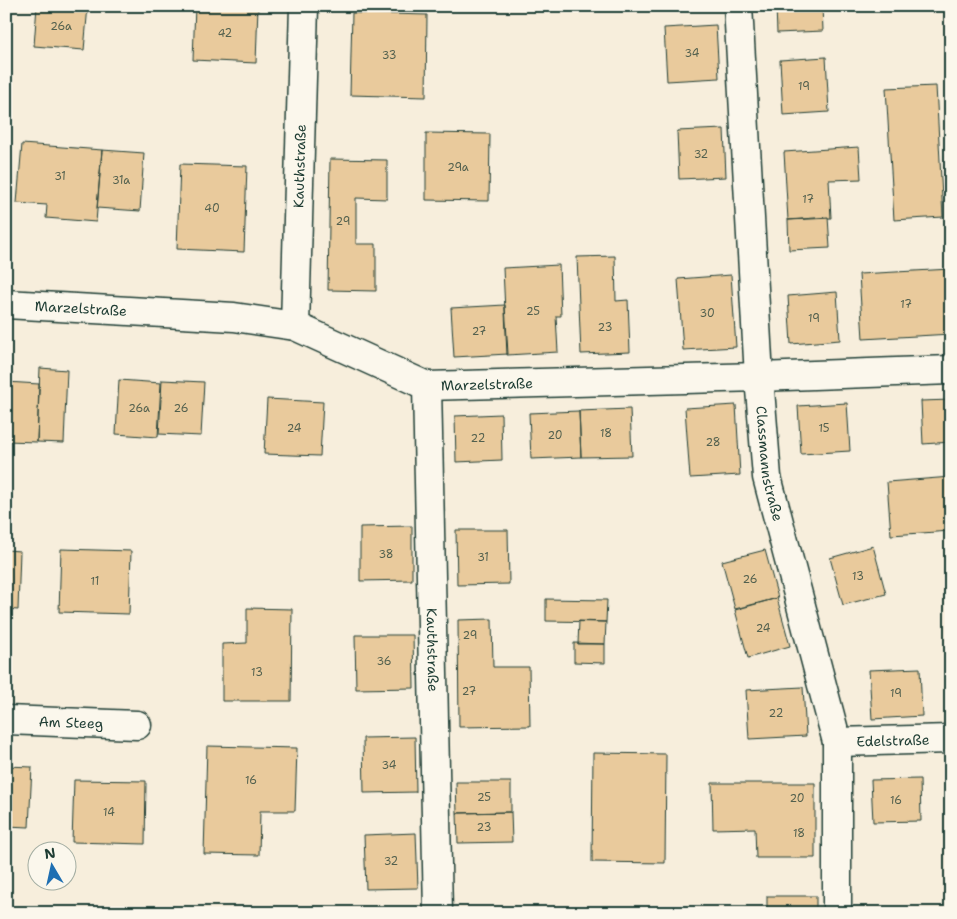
<svg xmlns="http://www.w3.org/2000/svg" width="957" height="919" viewBox="0 0 957 919" font-family="'Shantell Sans',sans-serif">
<style>
.building{fill:#e9ca9c;stroke:#1f3d34}
.lines{fill:none;stroke-linecap:round;stroke-linejoin:round}
.street-casing{stroke:#1f3d34;stroke-width:31}
.street{stroke:#fbf7ec;stroke-width:28}
.labels{text-anchor:middle;dominant-baseline:central;stroke-width:5;stroke-linejoin:round;paint-order:stroke}
.number-label{font-size:11px;fill:#52604e}
.street-label{font-size:14px;fill:#1f3d34;stroke:#fbf7ec}
</style>
<rect width="100%" height="100%" fill="#f7eedc"/>
<filter id="ink" filterUnits="userSpaceOnUse"><feTurbulence type="fractalNoise" baseFrequency=".02" numOctaves="2"/><feDisplacementMap in="SourceGraphic" scale="10" xChannelSelector="R" yChannelSelector="G"/><feConvolveMatrix kernelMatrix="1 2 1 2 8 2 1 2 1" color-interpolation-filters="sRGB"/></filter>
<g filter="url(#ink)">
<!-- building -->
<path class="building" d="M 37,6 L 88,6 L 84,50 L 34,46 Z
M 195,6 L 258,6 L 256,63 L 193,60 Z
M 776,6 L 822,6 L 823,31 L 777,33 Z
M 352,13 L 427,15 L 426,97 L 350,95 Z
M 716,25 L 719,78 L 667,81 L 664,28 Z
M 826,57 L 829,112 L 783,115 L 780,60 Z
M 936,86 L 943,217 L 894,220 L 886,88 Z
M 724,129 L 726,177 L 679,179 L 677,131 Z
M 426,133 L 490,134 L 489,201 L 426,200 Z
M 22,144 L 102,150 L 96,222 L 46,218 L 47,205 L 17,203 Z
M 859,147 L 861,179 L 829,180 L 831,218 L 788,220 L 784,152 Z
M 102,150 L 144,153 L 140,211 L 97,208 Z
M 330,159 L 387,160 L 387,199 L 356,198 L 356,244 L 376,244 L 376,291 L 328,290 Z
M 180,164 L 247,166 L 244,252 L 177,249 Z
M 828,217 L 830,248 L 789,250 L 788,220 Z
M 615,256 L 616,301 L 628,300 L 630,352 L 581,354 L 577,257 Z
M 559,265 L 561,316 L 556,316 L 558,352 L 507,355 L 503,268 Z
M 951,269 L 951,334 L 863,339 L 859,274 Z
M 731,275 L 736,347 L 683,350 L 678,279 Z
M 837,292 L 840,340 L 791,344 L 788,296 Z
M 505,305 L 508,354 L 454,357 L 451,308 Z
M 40,368 L 67,370 L 64,443 L 37,442 Z
M 119,380 L 161,383 L 158,437 L 116,434 Z
M 162,380 L 204,382 L 201,436 L 159,434 Z
M 6,382 L 39,384 L 37,442 L 6,441 Z
M 267,399 L 323,402 L 320,456 L 264,454 Z
M 951,400 L 951,442 L 923,444 L 921,401 Z
M 847,403 L 850,451 L 801,454 L 798,406 Z
M 736,405 L 740,475 L 690,478 L 685,408 Z
M 630,409 L 632,456 L 581,457 L 579,411 Z
M 579,411 L 581,457 L 531,459 L 529,413 Z
M 501,414 L 502,460 L 456,462 L 455,416 Z
M 951,477 L 951,531 L 891,535 L 887,482 Z
M 412,526 L 412,580 L 360,581 L 360,527 Z
M 456,530 L 508,530 L 509,584 L 457,585 Z
M 873,546 L 886,594 L 843,605 L 830,558 Z
M 61,549 L 131,551 L 129,614 L 59,612 Z
M 6,550 L 20,551 L 18,610 L 6,609 Z
M 765,550 L 778,598 L 735,609 L 722,561 Z
M 777,598 L 790,646 L 748,658 L 735,610 Z
M 546,599 L 607,600 L 606,622 L 546,621 Z
M 247,608 L 292,609 L 291,701 L 222,701 L 222,644 L 247,643 Z
M 492,619 L 493,667 L 529,667 L 530,726 L 459,727 L 458,620 Z
M 579,621 L 606,622 L 605,644 L 578,644 Z
M 355,635 L 413,635 L 414,688 L 356,689 Z
M 574,643 L 605,644 L 605,663 L 574,662 Z
M 920,668 L 922,716 L 872,719 L 869,670 Z
M 803,687 L 806,736 L 749,739 L 746,690 Z
M 415,737 L 416,792 L 364,793 L 363,738 Z
M 207,746 L 297,748 L 295,811 L 260,811 L 259,855 L 204,854 Z
M 593,753 L 666,754 L 665,863 L 592,862 Z
M 6,766 L 32,767 L 29,827 L 6,826 Z
M 920,779 L 921,821 L 873,822 L 871,780 Z
M 74,780 L 146,781 L 145,844 L 72,842 Z
M 456,782 L 511,782 L 511,812 L 457,813 Z
M 712,783 L 815,783 L 815,858 L 756,858 L 755,828 L 713,829 Z
M 511,812 L 512,842 L 458,843 L 457,813 Z
M 416,833 L 418,888 L 366,889 L 364,835 Z
M 767,896 L 816,896 L 816,913 L 767,913 Z"/>
<g class="lines">
<defs>
<g id="street">
<path id="s1" d="M 738,6 L 759,377 L 767,477 L 837,742 L 837,913"/>
<path id="s2" d="M 6,304 L 234,317 L 295,326 L 427,386 L 759,377 L 951,370"/>
<path id="s3" d="M 295,326 L 304,6"/>
<path id="s4" d="M 427,386 L 438,913"/>
<path id="s5" d="M 6,720 L 137,725"/>
<path id="s6" d="M 837,742 L 951,739"/>
</g>
</defs>
<!-- street casing -->
<use href="#street" class="street-casing"/>
<!-- street -->
<use href="#street" class="street"/>
</g>
</g>
<g class="labels">
<!-- number labels -->
<g class="number-label">
<text x="61" y="26">26a</text>
<text x="225" y="33">42</text>
<text x="692" y="53">34</text>
<text x="389" y="55">33</text>
<text x="804" y="86">19</text>
<text x="701" y="154">32</text>
<text x="458" y="167">29a</text>
<text x="60" y="176">31</text>
<text x="121" y="180">31a</text>
<text x="808" y="199">17</text>
<text x="212" y="208">40</text>
<text x="343" y="221">29</text>
<text x="906" y="304">17</text>
<text x="533" y="311">25</text>
<text x="707" y="313">30</text>
<text x="814" y="318">19</text>
<text x="605" y="327">23</text>
<text x="479" y="331">27</text>
<text x="139" y="408">26a</text>
<text x="181" y="408">26</text>
<text x="294" y="428">24</text>
<text x="824" y="428">15</text>
<text x="606" y="433">18</text>
<text x="555" y="435">20</text>
<text x="478" y="438">22</text>
<text x="713" y="442">28</text>
<text x="386" y="554">38</text>
<text x="483" y="557">31</text>
<text x="858" y="576">13</text>
<text x="750" y="579">26</text>
<text x="95" y="581">11</text>
<text x="763" y="628">24</text>
<text x="470" y="635">29</text>
<text x="384" y="661">36</text>
<text x="257" y="672">13</text>
<text x="469" y="691">27</text>
<text x="896" y="693">19</text>
<text x="776" y="713">22</text>
<text x="389" y="765">34</text>
<text x="251" y="780">16</text>
<text x="484" y="797">25</text>
<text x="797" y="798">20</text>
<text x="896" y="800">16</text>
<text x="109" y="812">14</text>
<text x="484" y="827">23</text>
<text x="799" y="833">18</text>
<text x="391" y="861">32</text>
</g>
<!-- street labels -->
<g class="street-label">
<text stroke="none"><textPath href="#s3" startOffset="160">Kauthstraße</textPath></text>
<text stroke="none"><textPath href="#s2" startOffset="75">Marzelstraße</textPath></text>
<text stroke="none"><textPath href="#s2" startOffset="495">Marzelstraße</textPath></text>
<text stroke="none"><textPath href="#s1" startOffset="459">Classmannstraße</textPath></text>
<text stroke="none"><textPath href="#s4" startOffset="264">Kauthstraße</textPath></text>
<text stroke="none"><textPath href="#s5" startOffset="65">Am Steeg</textPath></text>
<text stroke="none"><textPath href="#s6" startOffset="56">Edelstraße</textPath></text>
</g>
</g>
<!-- margin -->
<rect width="957" height="919" fill="none" stroke="#fbf7ec" stroke-width="25"/>
<rect x="12" y="12" width="932" height="894" fill="none" stroke="#1f3d34" stroke-width="2" filter="url(#ink)"/>
<!-- north arrow -->
<g transform="translate(52 866) rotate(351)"><circle r="24" fill="#fbf7ec" stroke="#a3ada2"/>
<path d="M0-4L9 19L0 12L-9 19Z" fill="#1f6fb2"/>
<text y="-8" font-size="14" font-weight="bold" text-anchor="middle" fill="#1f3d34">N</text>
</g>
</svg>
